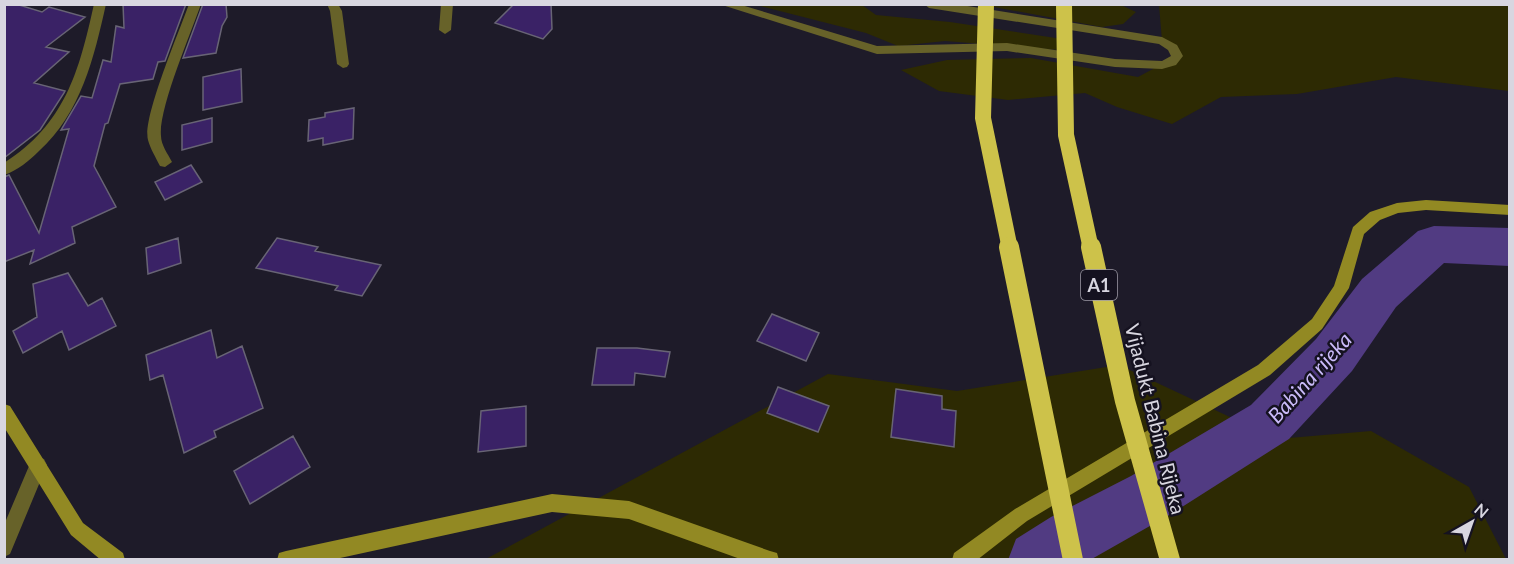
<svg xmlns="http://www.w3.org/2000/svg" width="1514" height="564" viewBox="0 0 1514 564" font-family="Lato,sans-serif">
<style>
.green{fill:#2d2a03}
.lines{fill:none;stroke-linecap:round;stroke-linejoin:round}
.river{fill:#513b82;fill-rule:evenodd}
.building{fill:#3a2266;stroke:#686475;stroke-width:1.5}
.minor{fill:#676229;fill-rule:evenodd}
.secondary{fill:#928923;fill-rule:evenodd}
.motorway-bridge-far1{stroke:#cdc24a;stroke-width:16}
.motorway-bridge{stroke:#cdc24a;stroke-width:20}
.labels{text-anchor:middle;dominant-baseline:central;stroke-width:5;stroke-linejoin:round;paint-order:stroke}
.shield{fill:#151220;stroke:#9e9ba6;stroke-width:1.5}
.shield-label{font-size:18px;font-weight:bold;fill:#d8d6e0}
.street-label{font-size:20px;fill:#d8d6e0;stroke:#151220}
.water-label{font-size:21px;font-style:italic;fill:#cabbf9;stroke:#151220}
</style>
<rect width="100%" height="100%" fill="#1e1b29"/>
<!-- green -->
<path class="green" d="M 756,5 L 862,5 L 876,15 L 950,22 L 1069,40 L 1072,51 L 945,41 L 898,46 L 866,33 Z
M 983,5 L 1121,5 L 1136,12 L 1123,24 L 1102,27 Z
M 1159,5 L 1509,5 L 1509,91 L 1396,77 L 1297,94 L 1221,97 L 1172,124 L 1117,107 L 1085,93 L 1008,100 L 939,91 L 901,70 L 947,60 L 1031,58 L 1138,77 L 1177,56 L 1162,41 Z
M 1119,365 L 1277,439 L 1371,431 L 1469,487 L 1506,559 L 484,560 L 828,374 L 957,391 Z"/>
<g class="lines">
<!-- river -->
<path class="river" d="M 1434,226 L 1510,228 L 1510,266 L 1444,263 L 1396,307 L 1352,371 L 1289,439 L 1171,514 L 1090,560 L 1008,560 L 1016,539 L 1051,517 L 1131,476 L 1251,405 L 1316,339 L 1362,279 L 1418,231 Z"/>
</g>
<!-- building -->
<path class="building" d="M 4,4 L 16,4 L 42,12 L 49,7 L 85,17 L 46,47 L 69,52 L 34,83 L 65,91 L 64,93 L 40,130 L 4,158 Z
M 123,4 L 186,4 L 165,61 L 158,62 L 153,79 L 120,84 L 108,123 L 105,124 L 94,166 L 116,207 L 72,227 L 75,243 L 30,264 L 34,250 L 4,262 L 4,177 L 9,175 L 39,233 L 69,129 L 61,130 L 81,96 L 92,98 L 103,60 L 111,62 L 116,26 L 124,28 Z
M 203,4 L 226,4 L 227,17 L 222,26 L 216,53 L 183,58 Z
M 514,4 L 551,4 L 552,29 L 543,39 L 495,23 Z
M 241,69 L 242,102 L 203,110 L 203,77 Z
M 354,108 L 353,139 L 323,145 L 323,138 L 308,141 L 309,120 L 325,117 L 325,113 Z
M 212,118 L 212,142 L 182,150 L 182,125 Z
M 191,165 L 202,182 L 165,200 L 155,182 Z
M 178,238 L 181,263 L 148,274 L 146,248 Z
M 277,238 L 318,247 L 315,251 L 381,265 L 362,296 L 335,290 L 338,286 L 256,268 Z
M 68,273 L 88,306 L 102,298 L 116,326 L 69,350 L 62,331 L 23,353 L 13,331 L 37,317 L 33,284 Z
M 772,314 L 819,333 L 806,361 L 757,341 Z
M 211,330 L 217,358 L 242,346 L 263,408 L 214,431 L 216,437 L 184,453 L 163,375 L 150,380 L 146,355 Z
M 597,348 L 637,348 L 670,352 L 665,377 L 635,373 L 634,385 L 592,385 Z
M 778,387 L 829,406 L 818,432 L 767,413 Z
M 896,389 L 942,396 L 942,409 L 956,411 L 954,447 L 891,437 Z
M 526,406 L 526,446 L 478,452 L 481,411 Z
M 293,436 L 310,467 L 250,504 L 234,471 Z"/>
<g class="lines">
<!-- minor -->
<path class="minor" d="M 94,4 L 106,4 C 94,58 81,113 39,151 C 30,160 17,171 4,175 L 4,163 C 65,124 79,72 94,4 Z
M 189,4 L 201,4 C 191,33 158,110 161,136 C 161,145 168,154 172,162 L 165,167 L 160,166 C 156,158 150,148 148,140 C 142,118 180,30 189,4 Z
M 327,4 L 338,4 L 342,11 L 349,64 L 347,67 L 343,68 L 337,64 L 330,11 Z
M 441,4 L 453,4 L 451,30 L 445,34 L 439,30 Z
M 719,4 L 738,4 L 877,46 L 1007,43 L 1115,59 L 1162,61 L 1171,56 L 1168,50 L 1159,44 L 929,8 L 924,4 L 955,4 L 1162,37 L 1177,45 L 1183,56 L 1176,65 L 1162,69 L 1115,67 L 1007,51 L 877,54 Z
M 38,457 L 44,459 L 47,465 L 10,554 L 4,557 L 4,525 L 32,459 Z"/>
<!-- secondary -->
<path class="secondary" d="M 1426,200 L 1510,205 L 1510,215 L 1426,210 L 1398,213 L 1380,220 L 1364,234 L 1349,288 L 1322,329 L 1270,375 L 1027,521 L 977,560 L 952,560 L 954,553 L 1015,509 L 1258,365 L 1312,319 L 1334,286 L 1353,227 L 1370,212 L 1397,203 Z
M 4,404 L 10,406 L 83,523 L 123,553 L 125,560 L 101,560 L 71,535 L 4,427 Z
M 552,494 L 629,501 L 770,551 L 777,553 L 779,560 L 743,560 L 629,519 L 552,512 L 331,560 L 277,560 L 279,553 L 286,551 Z"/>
<!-- motorway-bridge-far1 -->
<path class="motorway-bridge-far1" d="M 986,4 L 983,118 L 1010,249
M 1064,4 L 1066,135 L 1091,249"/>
<!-- motorway-bridge -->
<path class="motorway-bridge" d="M 1009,247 L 1073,560
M 1091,247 L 1125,401 L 1170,560"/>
</g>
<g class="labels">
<!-- shield labels -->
<rect class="shield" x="1081" y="270" width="36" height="30" rx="4.5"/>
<g class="shield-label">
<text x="1099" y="285">A1</text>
</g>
<!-- street labels -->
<g class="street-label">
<text transform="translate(1156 419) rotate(76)">Vijadukt Babina Rijeka</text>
</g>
<!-- water labels -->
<g class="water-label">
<text transform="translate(1309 377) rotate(-48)">Babina rijeka</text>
</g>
</g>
<!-- border -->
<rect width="1514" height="564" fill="none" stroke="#d8d6e0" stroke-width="12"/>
<!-- north arrow -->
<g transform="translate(1472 522) rotate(40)" stroke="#151220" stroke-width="4.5" paint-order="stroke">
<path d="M0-4.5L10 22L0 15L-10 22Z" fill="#d8d6e0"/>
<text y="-9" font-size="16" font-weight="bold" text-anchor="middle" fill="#d8d6e0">N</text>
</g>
</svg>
